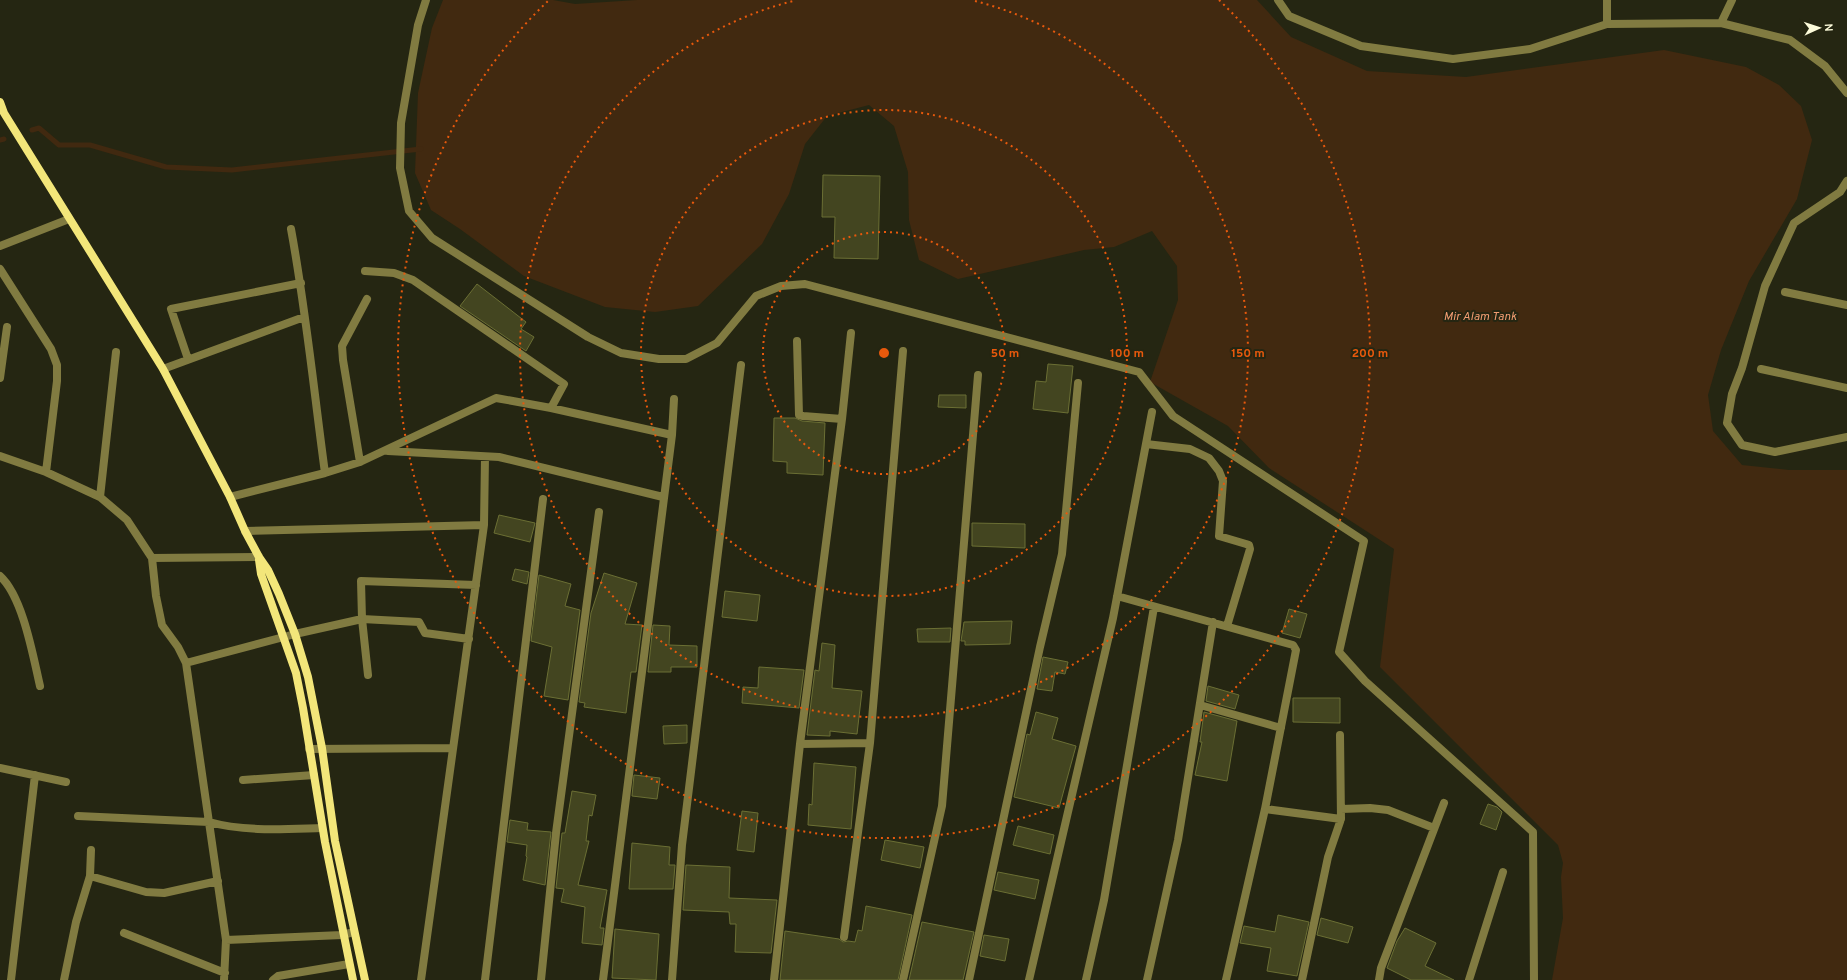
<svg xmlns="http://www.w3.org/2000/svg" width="1847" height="980" viewBox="0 0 1847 980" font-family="Overpass,sans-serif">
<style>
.water{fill:#412910}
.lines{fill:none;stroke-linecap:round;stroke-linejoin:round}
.stream{stroke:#412910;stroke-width:5}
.building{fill:#434520;stroke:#6b6f34}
.street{stroke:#817b41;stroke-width:8}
.secondary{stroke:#f3e67a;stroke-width:8}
.ring{fill:none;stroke:#e8590c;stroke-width:2;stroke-dasharray:2 4}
.labels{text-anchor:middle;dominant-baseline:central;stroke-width:4;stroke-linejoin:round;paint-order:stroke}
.water-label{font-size:12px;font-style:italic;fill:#f29d72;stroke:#252612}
.centre{fill:#e8590c;stroke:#252612;stroke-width:2}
.ring-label{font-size:12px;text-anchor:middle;font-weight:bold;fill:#e8590c;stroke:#252612;stroke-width:4;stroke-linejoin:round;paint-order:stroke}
</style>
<rect width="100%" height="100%" fill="#252612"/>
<!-- water -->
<path class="water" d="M 443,0 L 553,0 L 575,4 L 637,0 L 1257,0 L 1291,37 L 1367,71 L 1466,77 L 1664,50 L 1746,67 L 1779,85 L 1801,106 L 1812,140 L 1797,199 L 1749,281 L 1721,350 L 1708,395 L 1713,431 L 1742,465 L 1789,470 L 1847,470 L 1847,980 L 1552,980 L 1563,918 L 1561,877 L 1563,863 L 1558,845 L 1380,667 L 1394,549 L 1269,468 L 1228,426 L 1150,382 L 1178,300 L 1177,266 L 1152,231 L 1114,247 L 1084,250 L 958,279 L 919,260 L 909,220 L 908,172 L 894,126 L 869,105 L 827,116 L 805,144 L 789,194 L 762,244 L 698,306 L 655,312 L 605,307 L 524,276 L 460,229 L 431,210 L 415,173 L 418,93 L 432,28 Z"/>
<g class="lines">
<!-- stream -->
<path class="stream" d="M 32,130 L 39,128 L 59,145 L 90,145 L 166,167 L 232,170 L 421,149
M 0,140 L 4,139"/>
</g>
<!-- building -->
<path class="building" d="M 823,175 L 880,176 L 878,259 L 834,258 L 835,217 L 822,217 Z
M 477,284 L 526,322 L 521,329 L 534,337 L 526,351 L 460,306 Z
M 1048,364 L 1073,366 L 1068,413 L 1033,409 L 1036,381 L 1046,382 Z
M 939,395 L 966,395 L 966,408 L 938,407 Z
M 774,418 L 795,418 L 802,421 L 825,423 L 823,475 L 787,473 L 787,462 L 773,461 Z
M 499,515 L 535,523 L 530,542 L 494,533 Z
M 972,523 L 1025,524 L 1025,548 L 972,546 Z
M 515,569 L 529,572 L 527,584 L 512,580 Z
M 604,573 L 637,583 L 625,624 L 642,625 L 636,672 L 631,672 L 626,713 L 584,707 L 585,703 L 579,702 L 591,613 Z
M 539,575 L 571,584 L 565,606 L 580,610 L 568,700 L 544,696 L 552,647 L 531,641 Z
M 725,591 L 760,595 L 757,621 L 722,617 Z
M 1289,609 L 1307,614 L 1300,638 L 1282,633 Z
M 1012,621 L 1010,644 L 965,645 L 965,641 L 961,641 L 964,622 Z
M 653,625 L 670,626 L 669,645 L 697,646 L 697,667 L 671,667 L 671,672 L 648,672 Z
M 951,628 L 950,642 L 918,642 L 917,629 Z
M 822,643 L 835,645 L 832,688 L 862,691 L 857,734 L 830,731 L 830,736 L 807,735 L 815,670 L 819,671 Z
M 1043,657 L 1068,662 L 1065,674 L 1055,672 L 1052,691 L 1037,689 Z
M 759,667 L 804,670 L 799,708 L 742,703 L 743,687 L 758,688 Z
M 1208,686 L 1239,695 L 1235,709 L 1206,701 Z
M 1293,698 L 1340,698 L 1340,723 L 1293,722 Z
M 1036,712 L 1058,718 L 1052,739 L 1076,746 L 1059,808 L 1014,797 L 1027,734 L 1030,735 Z
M 1204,712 L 1237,721 L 1227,781 L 1195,775 L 1202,742 L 1200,742 Z
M 687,725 L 687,743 L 664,744 L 663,726 Z
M 814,763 L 856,767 L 851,829 L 808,825 L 809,804 L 812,805 Z
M 634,775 L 660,778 L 657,799 L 632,796 Z
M 572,791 L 596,795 L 592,816 L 589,815 L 586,841 L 589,841 L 578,885 L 607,890 L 600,928 L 604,928 L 602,945 L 582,943 L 585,907 L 561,902 L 564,889 L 556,888 L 562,833 L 565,833 Z
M 1488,804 L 1497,807 L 1502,812 L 1496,830 L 1480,824 Z
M 742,811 L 758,813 L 754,852 L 737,850 Z
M 510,820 L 528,823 L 527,830 L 551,832 L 545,885 L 523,880 L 527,857 L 526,856 L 527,845 L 507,842 Z
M 1018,826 L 1054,835 L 1050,854 L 1013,845 Z
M 885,840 L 924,847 L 920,868 L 881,860 Z
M 632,843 L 670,847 L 669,865 L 675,865 L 673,889 L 629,889 Z
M 686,865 L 730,867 L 729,898 L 777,900 L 771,953 L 735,952 L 736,924 L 730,924 L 729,912 L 683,910 Z
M 998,872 L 1039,880 L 1035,899 L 994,890 Z
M 866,906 L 912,915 L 898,980 L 780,980 L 785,931 L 839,939 L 843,942 L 848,941 L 855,942 L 858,930 L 862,931 Z
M 1278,915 L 1309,922 L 1297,976 L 1267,971 L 1271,948 L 1240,943 L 1244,926 L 1275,932 Z
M 1321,918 L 1353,927 L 1348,943 L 1317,935 Z
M 922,922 L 974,932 L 963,980 L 909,980 Z
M 1405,928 L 1436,943 L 1425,966 L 1454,980 L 1411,980 L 1387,968 L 1397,941 Z
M 615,929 L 659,934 L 656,980 L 612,978 Z
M 984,935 L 1009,939 L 1005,961 L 980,956 Z"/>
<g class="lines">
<!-- street -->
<path class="street" d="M 426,0 L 418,25 L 401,123 L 400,168 L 409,211 L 432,238 L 588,337 L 621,353 L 659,359 L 686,359 L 717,343 L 756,296 L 781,286 L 805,284 L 1139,372 L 1173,416 L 1364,541 L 1339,652 L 1365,681 L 1533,832 L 1534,980
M 1278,0 L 1289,16 L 1361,46 L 1453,59 L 1530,49 L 1607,24 L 1721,23 L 1790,40 L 1825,66 L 1847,93
M 1721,23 L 1732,0
M 1607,24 L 1607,0
M 1847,181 L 1840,192 L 1794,223 L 1765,286 L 1742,368 L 1732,394 L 1727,423 L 1742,445 L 1775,452 L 1847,437
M 291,229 C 306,310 314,392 325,473
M 0,246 L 69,219
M 0,269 L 51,349 L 57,365 L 57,381 L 46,472
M 365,271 L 394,273 L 413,280 L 564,384 L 551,408
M 1785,292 L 1847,305
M 797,341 L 799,415 L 803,416 L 842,419
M 188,359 L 171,309 L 301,283
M 163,369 L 304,317
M 1761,369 L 1847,388
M 0,378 L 7,327
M 1146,444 L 1190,449 L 1209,458 L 1219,471 L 1223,481 L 1219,536 L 1246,544 L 1249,545 L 1250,549 L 1227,626
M 388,451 L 499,457 L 663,497
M 0,456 L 46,472 L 100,497 L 127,520 L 152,558 L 156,596 L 162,625 L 178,647 L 186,663 L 226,940 L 224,980
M 360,462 L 343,360 L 342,346 L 367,299
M 100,497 L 116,352
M 230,497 L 325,473 L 360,462 L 496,398 L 551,408 L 672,435 L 674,399
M 245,531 L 484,525
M 152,558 L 259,557
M 0,576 C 23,597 33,656 40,686
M 1117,596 L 1293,645 L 1296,650 L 1265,809 L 1226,980
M 186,663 L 295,634 L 362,619 L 419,622 L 425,633 L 469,639
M 368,675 L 362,619 L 361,581 L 476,585
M 1200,705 L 1281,728
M 800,744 L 870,743
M 309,749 L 453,748
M 0,768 L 66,782
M 243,780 L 314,775
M 1265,809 L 1341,819
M 1341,809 L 1370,808 L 1388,810 L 1434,828
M 78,816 L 209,822 C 245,832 285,829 322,828
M 90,876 L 91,850
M 124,933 L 225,973
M 844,937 L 870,743 L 903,351
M 226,940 L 342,935 L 354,932
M 11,980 L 35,775
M 64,980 L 76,922 L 90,876 L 146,892 L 164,893 L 218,881
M 273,980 L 278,976 L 349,964
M 421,980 L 484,525 L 485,457
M 485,980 L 543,499
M 541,980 L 556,833 L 599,512
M 603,980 L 672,435
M 672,980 L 682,845 L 741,365
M 774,980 L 800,744 L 842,419 L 851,333
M 903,980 L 942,806 L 978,375
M 969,980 L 1040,647 L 1062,554 L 1078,383
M 1029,980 L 1113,618 L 1152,412
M 1086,980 L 1104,900 L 1154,607
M 1147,980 L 1178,840 L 1213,622
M 1302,980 L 1328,857 L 1341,819 L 1340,735
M 1379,980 L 1381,968 L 1444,803
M 1469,980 L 1503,872"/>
<!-- secondary -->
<path class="secondary" d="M 0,102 L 4,113 L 163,369 L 230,497 L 245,531 L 259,557 L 268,570 L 279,594 L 295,634 L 308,677 L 322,748 L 335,841 L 365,980
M 259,560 L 261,574 L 296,673 L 303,708 L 325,842 L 353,980"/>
</g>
<!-- distance rings -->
<g class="ring">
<circle cx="884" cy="353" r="121"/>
<circle cx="884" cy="353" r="243"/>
<path d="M975 1A364 364 0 1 1 793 1"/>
<path d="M1219 0A486 486 0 1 1 549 0"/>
</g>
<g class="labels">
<!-- water labels -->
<g class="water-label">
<text x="1480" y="317">Mir Alam Tank</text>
</g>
</g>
<circle cx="884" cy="353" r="6" class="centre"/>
<g class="ring-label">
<text x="1005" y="357">50 m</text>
<text x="1127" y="357">100 m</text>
<text x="1248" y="357">150 m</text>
<text x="1370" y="357">200 m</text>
</g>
<!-- north arrow -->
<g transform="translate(1819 28) rotate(87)" stroke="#252612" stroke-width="3" paint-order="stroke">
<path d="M0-3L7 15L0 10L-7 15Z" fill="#fcfbda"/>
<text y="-6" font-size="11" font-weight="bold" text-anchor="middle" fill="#fcfbda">N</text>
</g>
</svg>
